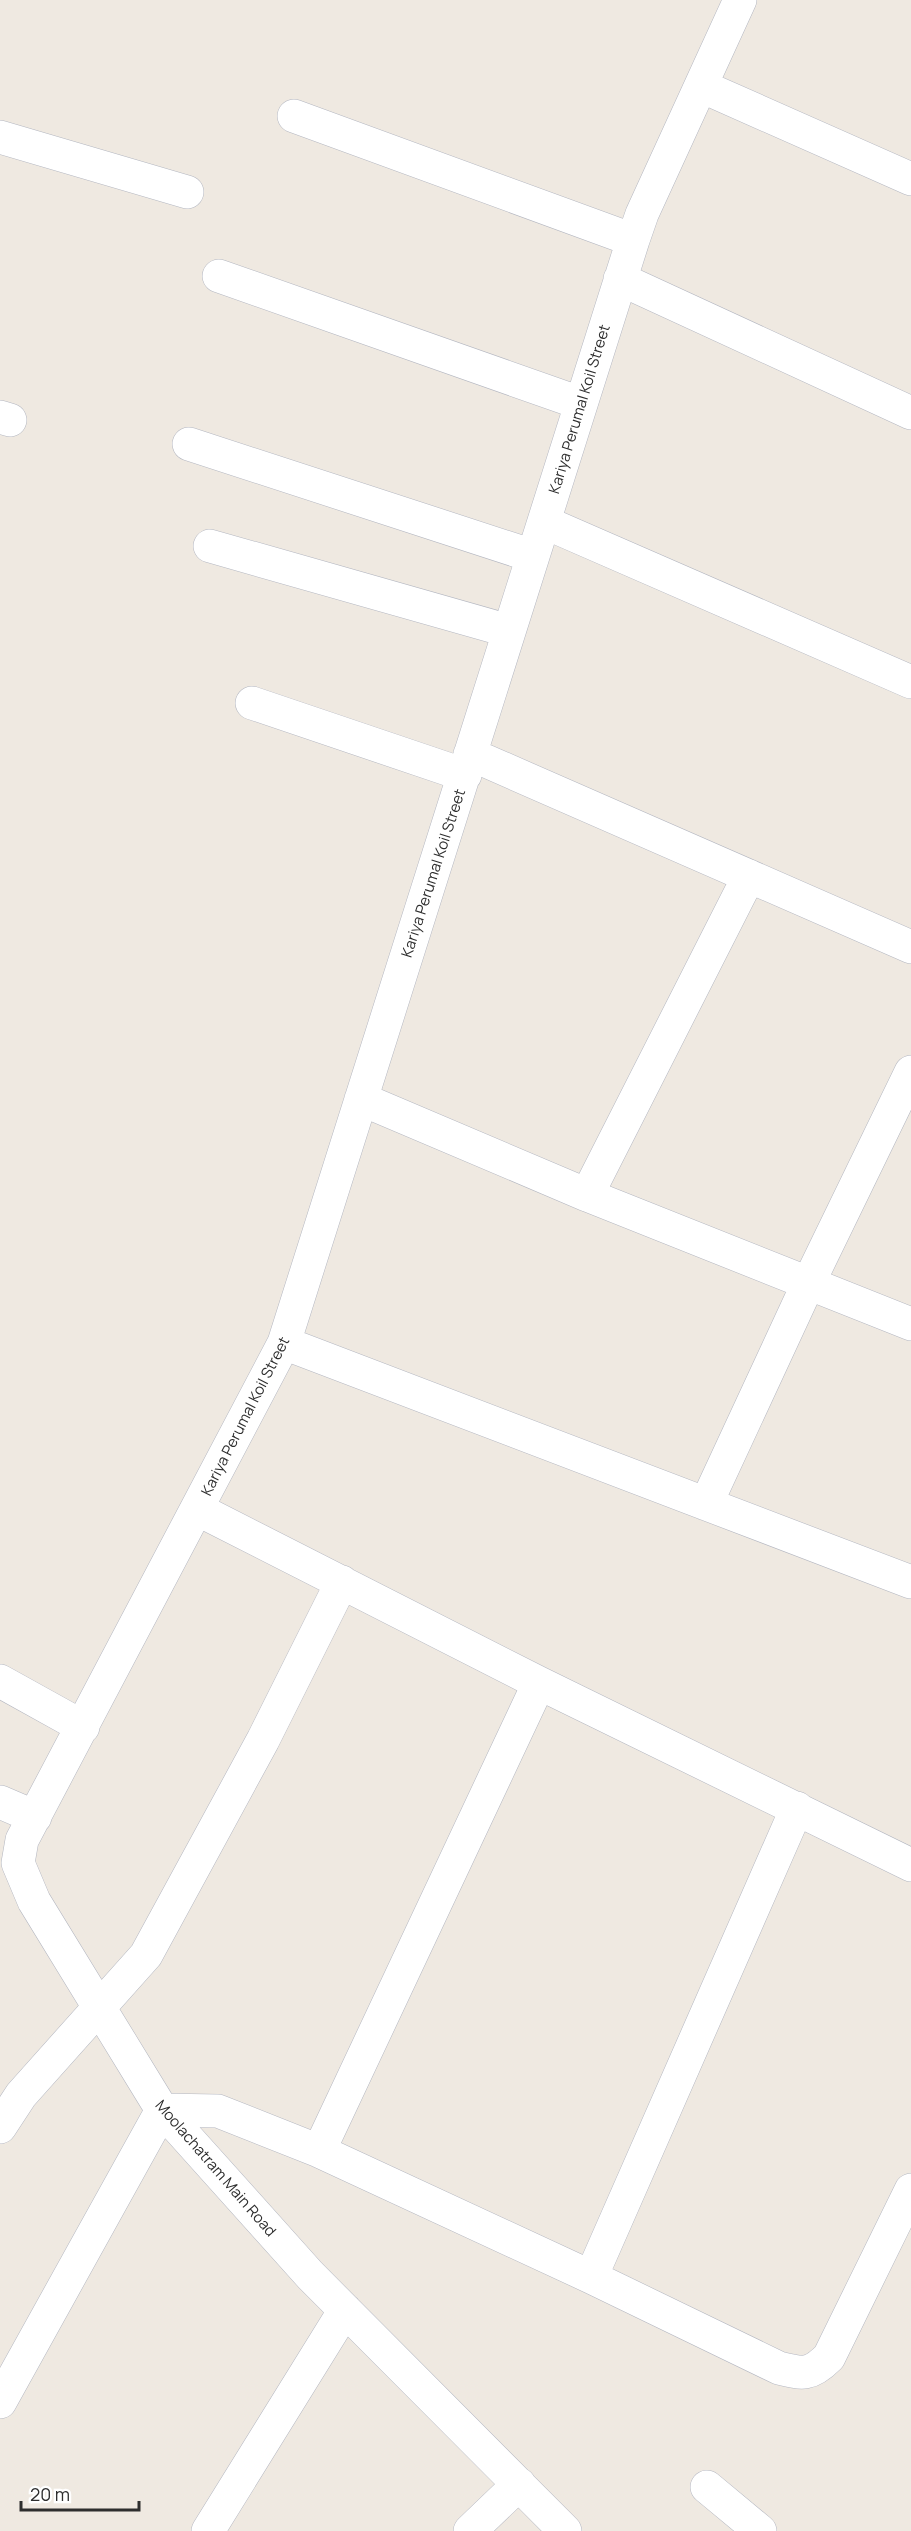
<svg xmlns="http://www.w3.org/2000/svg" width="911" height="2531" viewBox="0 0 911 2531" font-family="Manrope,sans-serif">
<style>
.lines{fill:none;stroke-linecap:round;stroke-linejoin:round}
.minor-casing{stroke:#b4b7c1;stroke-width:34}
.minor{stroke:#fff;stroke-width:33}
.labels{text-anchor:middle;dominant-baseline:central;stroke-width:6;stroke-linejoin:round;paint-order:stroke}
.street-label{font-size:15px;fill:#2e2e2e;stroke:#fff}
</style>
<rect width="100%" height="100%" fill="#efe9e1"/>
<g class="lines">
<defs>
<path id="minor" d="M 701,86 L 911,179
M 294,116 L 633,240
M 0,137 L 187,192
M 219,276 L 580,403
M 620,279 L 911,413
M 0,417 L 10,420
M 189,444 L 533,556
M 544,522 L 911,682
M 210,546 L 509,631
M 252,703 L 465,775
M 470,754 L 911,947
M 361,1099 L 587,1195 L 911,1324
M 587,1195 L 749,876
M 284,1343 L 911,1582
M 706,1504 L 808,1284 L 911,1072
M 197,1509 L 539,1683 L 911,1865
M 0,1681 L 83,1727
M 0,1802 L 35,1817
M 0,2127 L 21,2095 L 146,1955 L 263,1740 L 342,1582
M 319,2151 L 539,1683
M 591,2277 L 797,1808
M 0,2402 L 162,2110 L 218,2111 L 319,2151 L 591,2277 L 779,2368 C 803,2374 810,2376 829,2357 L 911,2190
M 707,2487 L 760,2531
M 208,2531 L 345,2310
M 470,2531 L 519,2484
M 565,2531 L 310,2275 L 162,2110 L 34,1901 L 18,1863 L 22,1840 L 284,1343 L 633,240 L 642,214 L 740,0"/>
</defs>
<!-- minor casing -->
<use href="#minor" class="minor-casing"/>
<!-- minor -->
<use href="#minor" class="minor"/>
</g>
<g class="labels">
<!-- street labels -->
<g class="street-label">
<text transform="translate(579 409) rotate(-73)">Kariya Perumal Koil Street</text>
<text transform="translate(433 873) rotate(-72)">Kariya Perumal Koil Street</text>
<text transform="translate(245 1416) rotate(-63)">Kariya Perumal Koil Street</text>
<text transform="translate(216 2168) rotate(49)">Moolachatram Main Road</text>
</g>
</g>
<!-- scale -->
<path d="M21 2501v9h118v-9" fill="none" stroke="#2e2e2e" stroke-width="3"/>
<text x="30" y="2501" font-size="18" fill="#2e2e2e" stroke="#ffffff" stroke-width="4.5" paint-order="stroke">20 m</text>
</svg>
